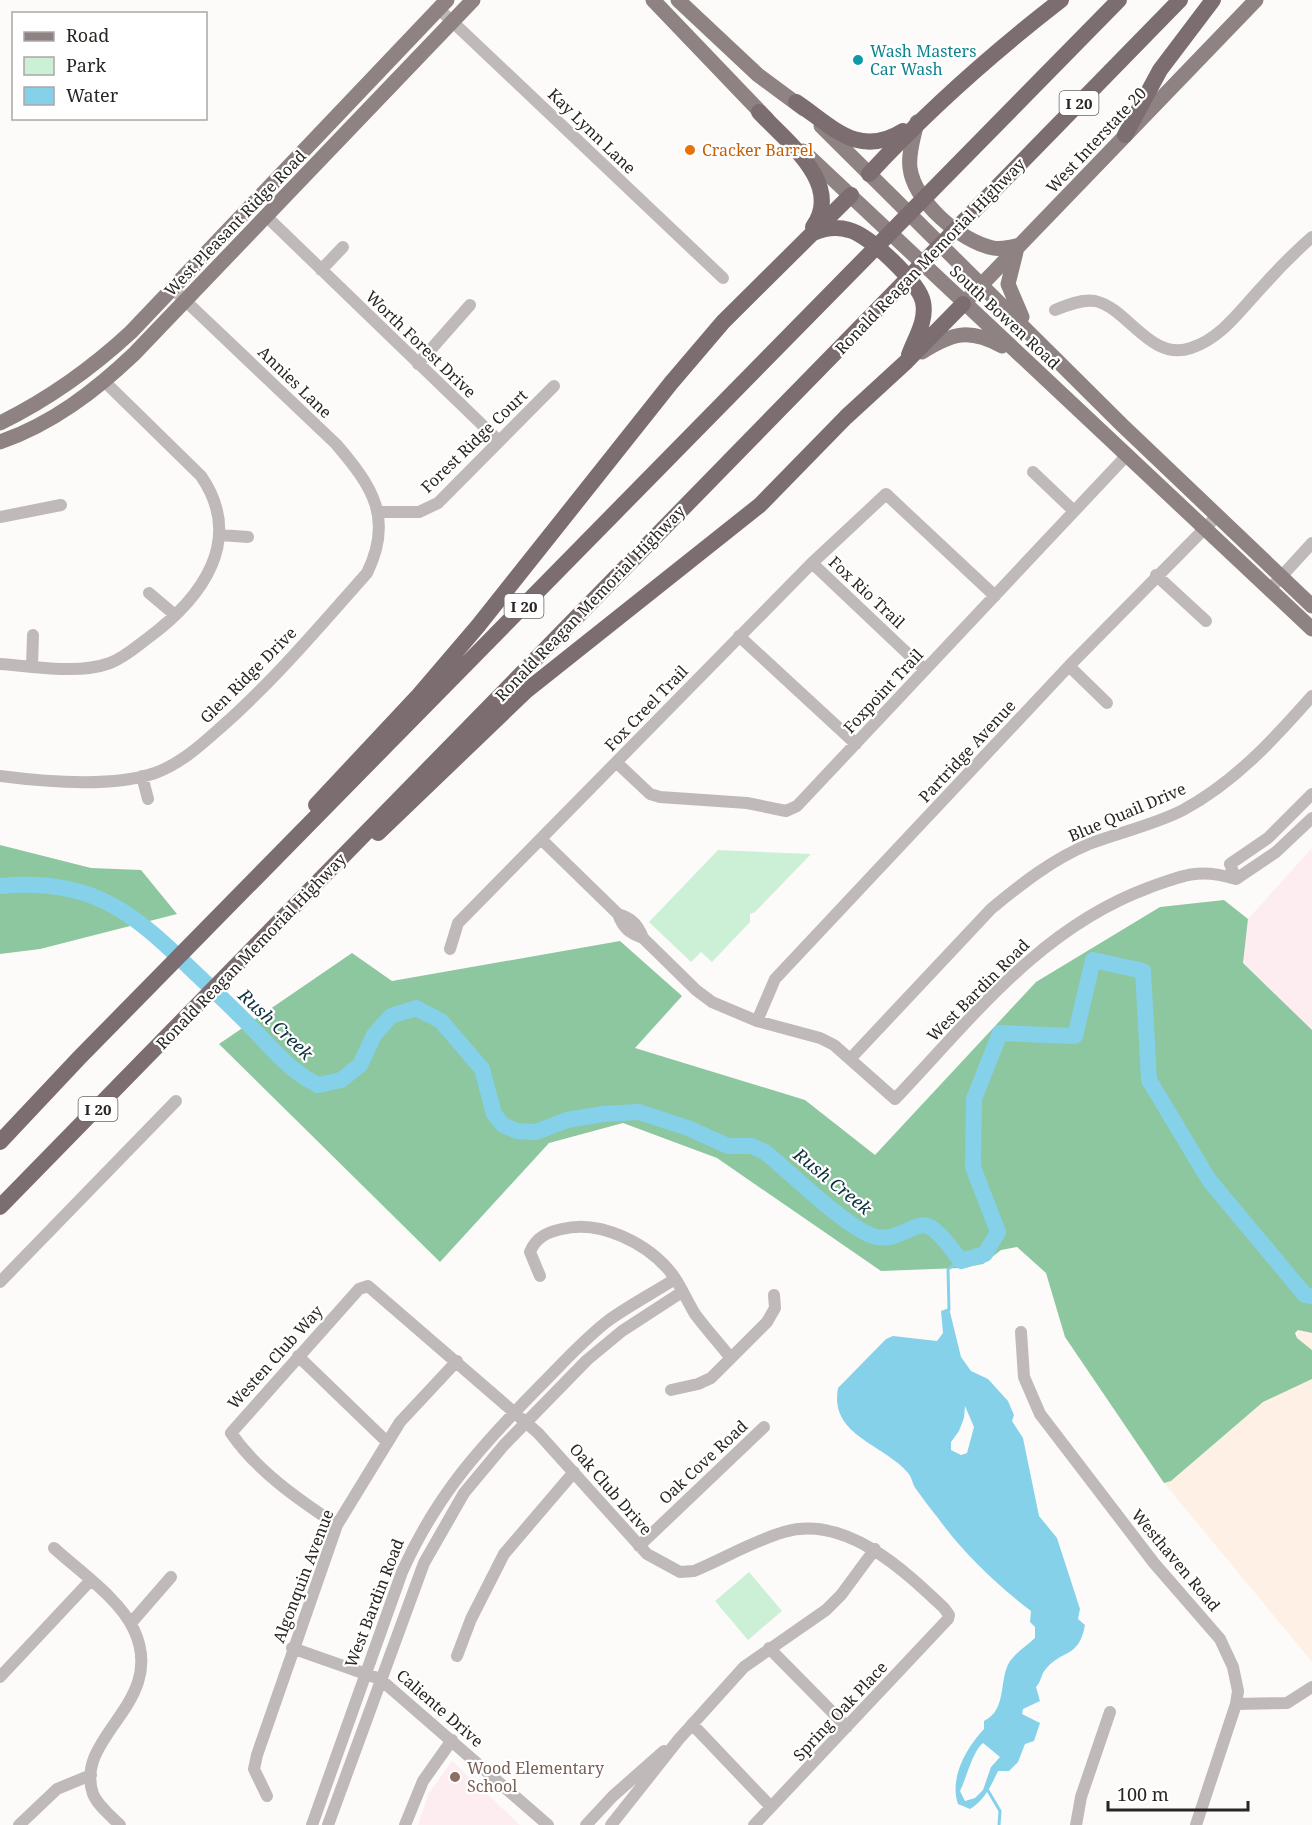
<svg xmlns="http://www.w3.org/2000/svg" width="1312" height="1825" viewBox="0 0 1312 1825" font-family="'Noto Serif',serif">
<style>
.built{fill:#fff0e5}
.education{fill:#fdedf0}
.green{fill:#cbf0d6}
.forest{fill:#8cc79f}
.water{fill:#85d1ea;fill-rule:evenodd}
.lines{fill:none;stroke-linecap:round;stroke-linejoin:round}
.stream{stroke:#85d1ea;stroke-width:3}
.river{stroke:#85d1ea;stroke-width:16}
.minor{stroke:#c0b9ba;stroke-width:12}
.major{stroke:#8e8283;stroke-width:15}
.highway{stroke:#7c6e70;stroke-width:16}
.culture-dot{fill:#0f9aa8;stroke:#fff;stroke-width:2}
.food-dot{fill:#e8710a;stroke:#fff;stroke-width:2}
.education-dot{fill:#8d6e63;stroke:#fff;stroke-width:2}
.labels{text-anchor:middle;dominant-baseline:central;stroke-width:4.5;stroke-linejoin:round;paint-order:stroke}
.shield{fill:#fff;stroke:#696664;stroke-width:1.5}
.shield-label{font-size:15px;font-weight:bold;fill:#292522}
.culture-label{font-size:16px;fill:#0d838f;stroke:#fff;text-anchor:start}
.street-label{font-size:16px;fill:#292522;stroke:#fff}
.food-label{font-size:16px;fill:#c56008;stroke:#fff;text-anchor:start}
.education-label{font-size:16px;fill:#785e54;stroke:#fff;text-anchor:start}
.water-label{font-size:18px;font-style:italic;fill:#0c313c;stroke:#fff}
</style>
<rect width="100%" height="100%" fill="#fdfbf9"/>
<!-- built -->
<path class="built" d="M 1298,1330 L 1312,1333 L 1312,1350 L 1297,1338 Z
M 1312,1379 L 1312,1662 L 1164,1483 L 1171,1481 L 1263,1402 Z"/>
<!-- education -->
<path class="education" d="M 1312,848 L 1312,1030 L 1243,963 L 1248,919 Z
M 452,1761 L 520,1825 L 418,1825 L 429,1793 Z"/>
<!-- green -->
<path class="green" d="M 718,850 L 811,854 L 755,912 L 750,914 L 750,922 L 712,962 L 701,952 L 691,962 L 649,922 Z
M 749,1572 L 782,1611 L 748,1640 L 715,1601 Z"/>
<!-- forest -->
<path class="forest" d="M 0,845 L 91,868 L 141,870 L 177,914 L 40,949 L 0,954 Z
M 1224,900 L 1248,919 L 1243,963 L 1312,1030 L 1312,1333 L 1298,1330 L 1295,1333 L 1297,1338 L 1312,1350 L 1312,1379 L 1263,1402 L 1171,1481 L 1164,1483 L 1065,1337 L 1046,1273 L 1017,1247 L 1001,1250 L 983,1264 L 960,1268 L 881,1271 L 717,1158 L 623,1123 L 549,1143 L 440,1262 L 219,1044 L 352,953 L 392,981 L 620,941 L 682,996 L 635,1048 L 805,1100 L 875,1155 L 1036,982 L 1160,907 Z"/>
<!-- water -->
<path class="water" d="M 949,1308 L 961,1357 L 971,1371 L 988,1379 L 1008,1401 L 1014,1415 L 1012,1421 L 1023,1438 L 1039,1516 L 1057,1538 L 1080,1609 L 1078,1619 L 1085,1625 C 1079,1659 1061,1649 1045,1670 C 1041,1675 1041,1682 1036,1687 L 1040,1701 L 1023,1709 L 1022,1714 L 1040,1723 L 1034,1741 L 1025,1744 L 1018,1762 L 1009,1771 L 998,1771 C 991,1786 984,1801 970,1809 L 958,1804 C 949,1778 966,1748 984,1729 L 984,1721 C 1008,1709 998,1680 1010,1661 C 1016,1653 1027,1645 1035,1638 L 1035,1627 L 1030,1622 L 1031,1611 C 997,1585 963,1553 938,1518 C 930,1508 923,1499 916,1489 C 912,1484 912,1477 908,1473 C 884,1444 829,1436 838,1388 L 886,1339 L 893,1336 L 937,1341 L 943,1333 L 941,1311 ZM 965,1406 L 974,1427 L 967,1453 L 961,1455 L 951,1450 L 951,1442 L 959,1431 L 964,1418 ZM 983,1743 L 1000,1757 L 991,1767 L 983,1790 L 975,1798 L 965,1801 L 960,1791 C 967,1777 972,1752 983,1743 Z"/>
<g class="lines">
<!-- stream -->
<path class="stream" d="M 949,1310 L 948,1269 L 961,1261
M 987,1789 L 1000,1811 L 999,1825"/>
<!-- river -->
<path class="river" d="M 0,886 C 89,878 130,909 190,968 C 212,989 235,1010 256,1032 C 276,1053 292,1072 318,1085 L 341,1080 L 360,1065 L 374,1035 L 391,1016 L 416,1008 L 441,1021 L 482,1069 L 494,1114 L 503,1125 L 517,1131 L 536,1132 L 567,1120 L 603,1114 L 639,1112 L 688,1128 L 728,1146 L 752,1146 L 765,1152 C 792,1174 840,1222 870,1235 C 897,1246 915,1218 930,1227 C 942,1234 952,1250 961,1261 L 985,1254 L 998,1232 L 973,1167 L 974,1099 L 1000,1033 L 1075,1036 L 1093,960 L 1143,971 L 1149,1080 L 1209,1180 L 1305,1295 L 1312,1296"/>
<!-- minor -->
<path class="minor" d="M 439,9 L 723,278
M 266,216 L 499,441
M 321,270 L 343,247
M 1055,310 C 1067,305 1082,299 1095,301 C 1128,308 1150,362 1191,348 C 1222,338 1241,309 1263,286 C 1278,269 1295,252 1312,237
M 418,364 L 470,305
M 1033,472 L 1074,511
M 378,512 L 419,512 L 438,503 L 554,386
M 0,517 L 61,505
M 220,535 L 248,537
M 812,563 L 925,670
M 1156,575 L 1206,621
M 1270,589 L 1312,543
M 149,593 L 175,615
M 739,636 L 856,744
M 0,664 C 34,666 77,675 110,663 C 124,658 136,647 148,638 C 202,598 245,540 201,476 L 105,382
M 32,666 L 33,635
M 1069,666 L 1107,703
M 616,762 L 650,794 L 660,797 L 747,803 L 786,811 L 797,806 L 1128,454
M 0,776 C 46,782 111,788 155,773 C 180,764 200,746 219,729 C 273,682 320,626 367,573 C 394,518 372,486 336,444 L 172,288
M 142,776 L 148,799
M 541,839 L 618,914 C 632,918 638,925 643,938
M 1236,879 L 1230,864 L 1268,838 L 1312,794
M 618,914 C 623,928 629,933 643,938 L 696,990 L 712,1002 L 757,1021 L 820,1038 L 834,1045 L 895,1099 C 972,1018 1040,928 1148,888 C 1183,875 1199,868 1236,879 L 1276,852 L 1312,818
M 450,949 L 458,923 L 812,563 L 886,494 L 995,596
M 757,1021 L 775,979 L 1069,666 L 1217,516
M 851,1058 L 991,909 C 1021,884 1053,859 1089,844 C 1120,832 1154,825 1183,810 C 1235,782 1274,739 1312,696
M 540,1276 L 530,1252 C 536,1237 548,1232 562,1229 C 600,1219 649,1244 672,1274 C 681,1286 687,1301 695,1314 C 706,1329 719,1343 730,1357
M 0,1282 L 176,1101
M 1021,1332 L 1024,1377 L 1040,1414 L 1154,1563 L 1220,1639 L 1233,1667 L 1238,1691 L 1236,1704 L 1196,1825
M 298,1356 L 386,1441
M 671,1390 L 698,1384 L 711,1378 L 767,1322 L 775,1308 L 774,1295
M 337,1525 C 299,1500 257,1471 231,1433 L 359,1289 L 368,1286 L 538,1433 L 647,1554 L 680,1572 L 694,1571 C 723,1559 753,1541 784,1532 C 845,1514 904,1570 944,1608 L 949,1615 L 948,1619 L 754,1825
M 639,1546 L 764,1427
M 54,1548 C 79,1571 120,1599 134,1630 C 168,1703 73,1736 93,1794 C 98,1806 111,1816 120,1825
M 131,1623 L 171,1577
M 292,1648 L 380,1679 L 548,1825
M 769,1648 L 847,1727
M 457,1656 L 471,1619 L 504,1554 L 574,1472
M 0,1677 L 90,1581
M 1236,1704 L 1287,1703 L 1312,1687
M 692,1724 L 771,1807
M 267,1796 L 254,1769 L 257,1755 L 337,1525 L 400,1422 L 457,1361
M 19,1825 L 57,1789 L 91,1775
M 312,1825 L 402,1572 C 437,1494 481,1446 540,1386 C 562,1364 584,1339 609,1320 C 630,1305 653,1293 675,1279
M 328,1825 L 424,1563 L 464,1493 L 504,1445 L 587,1360 L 622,1331 L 682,1292
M 405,1825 L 423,1781 L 452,1740
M 586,1825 L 613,1796 L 664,1751
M 611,1825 L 679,1739 L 744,1667 L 826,1610 L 841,1595 L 875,1549
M 1076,1825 L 1081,1797 L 1110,1712"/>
<!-- major -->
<path class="major" d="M 653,0 L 767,119
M 678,0 L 758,75 L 804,109
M 917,122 C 914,136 908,153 910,168 C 914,201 961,242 993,248 C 1002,250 1012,247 1020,245
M 821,126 L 1122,425 L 1312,606
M 803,151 L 1312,629
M 1016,252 L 1008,284 L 1022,317
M 963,304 L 1256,0
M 922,352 C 952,333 969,328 1002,346
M 0,423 C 49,399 91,369 131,332 L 447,0
M 0,442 C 52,424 95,391 134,354 L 473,0"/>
<!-- highway -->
<path class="highway" d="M 796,102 C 832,126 858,159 903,131
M 759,112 C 786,141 844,184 813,227
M 1125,135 L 1160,70 L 1213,0
M 869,174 C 930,108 990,55 1061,0
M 813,233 C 825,228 836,226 849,230 C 869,235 919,282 923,302 C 927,321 915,338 909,355
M 316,805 L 419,695 L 478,626 L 671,383 L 723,322 L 851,195
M 378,833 L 526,691 L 760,505 L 846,417 L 907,361 L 963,304
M 0,1142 L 79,1058 L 1119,0
M 0,1207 L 1180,0"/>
</g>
<!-- markers -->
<circle class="culture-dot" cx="858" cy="60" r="6"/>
<circle class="food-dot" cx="690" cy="150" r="6"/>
<circle class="education-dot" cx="455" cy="1777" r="6"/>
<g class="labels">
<!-- shield labels -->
<g class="shield">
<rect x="1059.5" y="91" width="39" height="24" rx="4.5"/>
<rect x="504.5" y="594" width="39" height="24" rx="4.5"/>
<rect x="78.5" y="1097" width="39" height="24" rx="4.5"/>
</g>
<g class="shield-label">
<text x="1079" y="103">I 20</text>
<text x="524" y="606">I 20</text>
<text x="98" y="1109">I 20</text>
</g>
<!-- culture labels -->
<g class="culture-label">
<text x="870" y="51">Wash Masters<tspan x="870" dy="18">Car Wash</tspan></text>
</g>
<!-- street labels -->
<g class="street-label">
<text transform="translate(592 131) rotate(44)">Kay Lynn Lane</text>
<text transform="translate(1096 140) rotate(-47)">West Interstate 20</text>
<text transform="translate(235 223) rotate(-46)">West Pleasant Ridge Road</text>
<text transform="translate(930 256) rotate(-46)">Ronald Reagan Memorial Highway</text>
<text transform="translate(1005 317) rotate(43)">South Bowen Road</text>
<text transform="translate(421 344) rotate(44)">Worth Forest Drive</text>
<text transform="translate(295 382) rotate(44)">Annies Lane</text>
<text transform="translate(474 441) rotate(-44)">Forest Ridge Court</text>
<text transform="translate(867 592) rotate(43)">Fox Rio Trail</text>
<text transform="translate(590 603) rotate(-46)">Ronald Reagan Memorial Highway</text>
<text transform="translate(248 675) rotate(-45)">Glen Ridge Drive</text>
<text transform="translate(883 691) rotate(-47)">Foxpoint Trail</text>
<text transform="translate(646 708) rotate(-46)">Fox Creel Trail</text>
<text transform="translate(967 751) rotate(-47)">Partridge Avenue</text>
<text transform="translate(1127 812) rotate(-23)">Blue Quail Drive</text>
<text transform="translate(251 951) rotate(-46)">Ronald Reagan Memorial Highway</text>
<text transform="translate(978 990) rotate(-45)">West Bardin Road</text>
<text transform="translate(275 1357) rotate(-48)">Westen Club Way</text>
<text transform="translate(703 1462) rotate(-43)">Oak Cove Road</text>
<text transform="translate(611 1489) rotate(49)">Oak Club Drive</text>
<text transform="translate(1176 1560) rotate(50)">Westhaven Road</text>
<text transform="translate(303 1576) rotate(-69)">Algonquin Avenue</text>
<text transform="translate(374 1603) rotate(-69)">West Bardin Road</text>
<text transform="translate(440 1708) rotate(41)">Caliente Drive</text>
<text transform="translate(840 1711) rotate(-47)">Spring Oak Place</text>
</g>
<!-- food labels -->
<g class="food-label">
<text x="702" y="150">Cracker Barrel</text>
</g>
<!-- education labels -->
<g class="education-label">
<text x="467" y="1768">Wood Elementary<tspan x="467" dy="18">School</tspan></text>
</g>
<!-- water labels -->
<g class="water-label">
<text transform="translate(276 1024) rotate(43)">Rush Creek</text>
<text transform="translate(833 1181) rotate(39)">Rush Creek</text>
</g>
</g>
<!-- legend -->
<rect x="12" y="12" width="195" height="108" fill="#ffffff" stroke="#a9a8a7" stroke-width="1.5"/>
<rect x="24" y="32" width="30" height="9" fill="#8e8283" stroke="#a9a8a7" stroke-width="1.5"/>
<text x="66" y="42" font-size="18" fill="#292522">Road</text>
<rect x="24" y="57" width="30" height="18" fill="#cbf0d6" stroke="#a9a8a7" stroke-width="1.5"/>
<text x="66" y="72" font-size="18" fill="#292522">Park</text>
<rect x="24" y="87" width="30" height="18" fill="#85d1ea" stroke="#a9a8a7" stroke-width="1.5"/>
<text x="66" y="102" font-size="18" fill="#292522">Water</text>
<!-- scale -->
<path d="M1108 1801v9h140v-9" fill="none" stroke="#292522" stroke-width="3"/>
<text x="1117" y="1801" font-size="18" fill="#292522" stroke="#ffffff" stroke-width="4.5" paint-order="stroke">100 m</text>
</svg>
